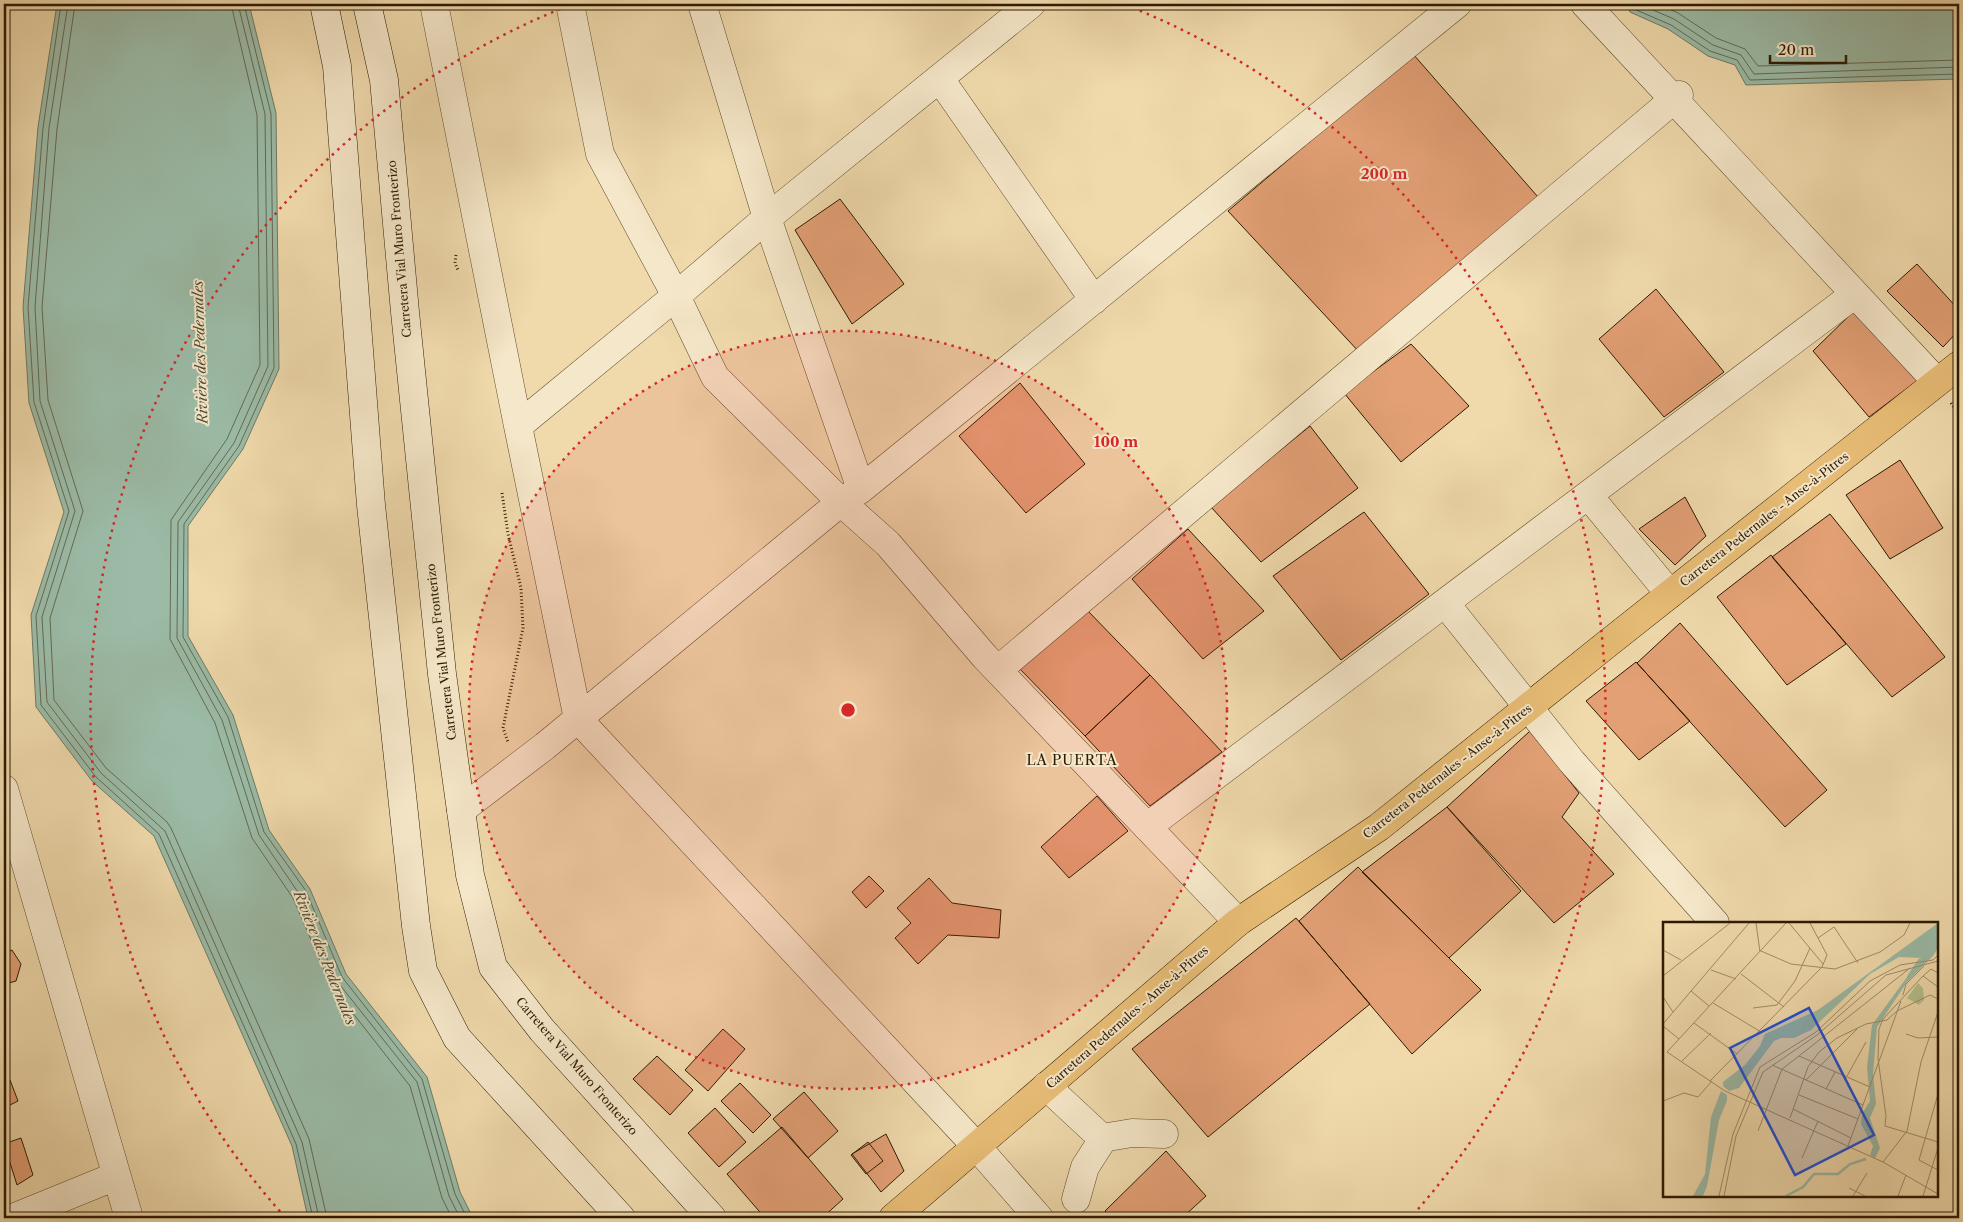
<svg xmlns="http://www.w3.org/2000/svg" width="1963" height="1222" viewBox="0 0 1963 1222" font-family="'Libre Caslon Text',serif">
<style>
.water{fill:#9bbba7;stroke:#6f7b64}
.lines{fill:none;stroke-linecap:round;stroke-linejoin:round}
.shore{stroke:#646a54;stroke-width:1}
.building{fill:#e3a075;stroke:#2d1a00}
.street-casing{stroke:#5e4a2b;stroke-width:29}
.secondary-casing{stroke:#2d1a00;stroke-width:29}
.primary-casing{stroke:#2d1a00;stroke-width:29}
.path{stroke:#2d1a00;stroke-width:3;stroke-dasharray:1 2.5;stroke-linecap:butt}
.street{stroke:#f5e7c9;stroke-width:28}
.secondary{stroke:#f5e7c9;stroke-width:28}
.primary{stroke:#e8bd76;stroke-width:28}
.ring{fill:none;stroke:#d62828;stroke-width:2.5;stroke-dasharray:2.5 5}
.labels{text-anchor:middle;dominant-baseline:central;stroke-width:4;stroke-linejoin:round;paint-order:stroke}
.street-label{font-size:12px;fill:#2d1a00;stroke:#f5e7c9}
.water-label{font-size:14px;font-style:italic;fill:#4e4a32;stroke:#f5e7c9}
.neighbourhood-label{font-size:14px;letter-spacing:1px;fill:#2d1a00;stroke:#f5e7c9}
.inset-river{fill:none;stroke:#9bbba7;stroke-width:2.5}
.inset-road{fill:none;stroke:#a28d67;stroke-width:1}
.view{fill:#1d4ed8;fill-opacity:0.15;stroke:#1d4ed8;stroke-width:2.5}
.inset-edge{fill:none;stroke:#2d1a00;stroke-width:2.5}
.centre{fill:#d62828;stroke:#f5e7c9;stroke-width:2.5}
.ring-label{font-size:15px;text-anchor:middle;font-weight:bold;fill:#d62828;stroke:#f5e7c9;stroke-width:4;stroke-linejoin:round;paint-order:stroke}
</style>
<rect width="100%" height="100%" fill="#f0daac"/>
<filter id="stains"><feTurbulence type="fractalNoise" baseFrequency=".004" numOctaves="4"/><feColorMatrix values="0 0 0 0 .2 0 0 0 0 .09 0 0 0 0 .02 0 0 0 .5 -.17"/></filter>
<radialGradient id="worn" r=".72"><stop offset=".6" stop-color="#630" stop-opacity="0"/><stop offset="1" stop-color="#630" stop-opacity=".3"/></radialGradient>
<!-- water -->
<path class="water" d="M 57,4 L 249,4 L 276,113 L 279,369 L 243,449 L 188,526 L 188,636 L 233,715 L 269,830 L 310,889 L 346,974 L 427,1077 L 460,1192 L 473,1218 L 308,1218 L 292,1146 L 154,836 L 92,781 L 36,707 L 31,615 L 64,512 L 29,403 L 23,307 L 38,127 Z
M 1626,4 L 1959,4 L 1959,79 L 1746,85 L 1735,65 L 1708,56 L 1668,29 L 1630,12 Z"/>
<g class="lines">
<!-- shore -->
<path class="shore" d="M 61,4 L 43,128 L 28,307 L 34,402 L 69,511 L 36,616 L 41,705 L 96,777 L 159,834 L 296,1144 L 313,1218
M 68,4 L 49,128 L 35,307 L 40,401 L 75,511 L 42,617 L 47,702 L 101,773 L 165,831 L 302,1142 L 319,1218
M 75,4 L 57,129 L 42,307 L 48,400 L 83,511 L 50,618 L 54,700 L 106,768 L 167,822 L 171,828 L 309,1139 L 327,1218
M 231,4 L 257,115 L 260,365 L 227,439 L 171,520 L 170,639 L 215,723 L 252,838 L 293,898 L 330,984 L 410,1086 L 442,1198 L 452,1218
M 238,4 L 265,114 L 268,366 L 234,443 L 178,522 L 177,638 L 222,720 L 259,835 L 300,895 L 336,980 L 417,1082 L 449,1196 L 460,1218
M 244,4 L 271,114 L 274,368 L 239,446 L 184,524 L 183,637 L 228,717 L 264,832 L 306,891 L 342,977 L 422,1079 L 455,1194 L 467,1218
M 1632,4 L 1634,9 L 1671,25 L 1710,51 L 1737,60 L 1750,80 L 1959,74
M 1639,4 L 1674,19 L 1713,45 L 1741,55 L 1754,74 L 1959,67
M 1658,4 L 1678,13 L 1716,38 L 1745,49 L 1758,66 L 1959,60"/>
</g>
<!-- building -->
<path class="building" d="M 1413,54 L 1538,197 L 1360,353 L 1228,211 Z
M 840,199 L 904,284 L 852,324 L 795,230 Z
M 1917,264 L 1959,310 L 1959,330 L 1943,347 L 1887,291 Z
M 1656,289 L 1724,372 L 1664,417 L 1599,339 Z
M 1856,309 L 1921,378 L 1869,417 L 1813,351 Z
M 1411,344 L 1469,406 L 1401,462 L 1344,393 Z
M 1020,383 L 1085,464 L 1026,513 L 959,436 Z
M 1310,426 L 1358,488 L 1261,562 L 1211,507 Z
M 1900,460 L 1943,528 L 1890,559 L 1846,495 Z
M 1685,497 L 1706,536 L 1675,565 L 1639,529 Z
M 1364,512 L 1429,594 L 1341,660 L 1273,576 Z
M 1830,514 L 1945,657 L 1892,697 L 1772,557 Z
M 1188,529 L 1264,611 L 1203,659 L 1132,579 Z
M 1771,555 L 1846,644 L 1787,685 L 1717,597 Z
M 1087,610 L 1150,675 L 1085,736 L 1020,669 Z
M 1680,623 L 1827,790 L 1785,827 L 1637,663 Z
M 1636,662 L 1690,721 L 1639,760 L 1586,701 Z
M 1150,675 L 1222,752 L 1150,806 L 1085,736 Z
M 1530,731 L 1579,793 L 1562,817 L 1614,874 L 1554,923 L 1447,807 Z
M 1097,796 L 1128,831 L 1069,878 L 1041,847 Z
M 1447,807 L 1521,891 L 1449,958 L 1362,872 Z
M 1358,867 L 1481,990 L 1412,1054 L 1299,921 Z
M 869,876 L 884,891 L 866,908 L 852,892 Z
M 929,878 L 952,903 L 1001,910 L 999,938 L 948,935 L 918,964 L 895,938 L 911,923 L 897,908 Z
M 1296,918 L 1370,1004 L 1208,1137 L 1132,1049 Z
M 12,950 L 21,964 L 16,981 L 5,984 L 4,954 Z
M 723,1029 L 745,1049 L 708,1091 L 685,1070 Z
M 657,1056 L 693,1090 L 670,1115 L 633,1079 Z
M 10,1080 L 18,1101 L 4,1108 L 4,1084 Z
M 740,1083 L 771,1115 L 753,1133 L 721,1101 Z
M 804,1092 L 838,1131 L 808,1158 L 773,1119 Z
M 715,1108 L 746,1142 L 719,1167 L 688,1133 Z
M 782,1127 L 843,1199 L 822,1218 L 765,1218 L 727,1174 Z
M 886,1134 L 904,1171 L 881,1192 L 852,1154 Z
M 21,1138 L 33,1175 L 17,1185 L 4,1144 Z
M 868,1142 L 883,1161 L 866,1174 L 851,1155 Z
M 1166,1151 L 1206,1196 L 1182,1218 L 1111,1218 L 1105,1211 Z"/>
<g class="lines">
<defs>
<path id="street" d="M 434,4 L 518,426
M 570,4 L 600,154 L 676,296 L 715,377 L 841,502 L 888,544 L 985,657 L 1238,922
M 702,4 L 767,218 L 861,489
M 1031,4 L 767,218 L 676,296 L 518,426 L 578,719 L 977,1147 L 1039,1218
M 1585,4 L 1937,382
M 940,79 L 1094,300
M 1588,495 L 1670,594
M 1445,603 L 1572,762 L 1715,923
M 998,670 L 1679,95
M 4,789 L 129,1218
M 461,810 L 545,746 L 841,502 L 861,489 L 1457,4
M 1147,827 L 1855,294
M 1046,1086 L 1103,1139 L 1085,1167 L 1076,1199
M 1102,1138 L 1132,1133 L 1164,1134
M 13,1218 L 116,1176"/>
<path id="secondary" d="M 324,4 L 337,66 L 371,505 L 416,926 L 423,971 L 457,1038 L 621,1218
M 367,4 L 384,80 L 405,312 L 442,674 L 470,875 L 493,967 L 542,1030 L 712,1218"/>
<path id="primary" d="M 893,1218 L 1238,922 L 1379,827 L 1607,644 L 1959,365"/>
</defs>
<!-- street casing -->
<use href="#street" class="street-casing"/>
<!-- secondary casing -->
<use href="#secondary" class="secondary-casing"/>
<!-- primary casing -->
<use href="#primary" class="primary-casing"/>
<!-- path -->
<path class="path" d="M 456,255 L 455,263 L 458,270
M 1951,403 L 1959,415
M 502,493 L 508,534 L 521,588 L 523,628 L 503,728 L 508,742
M 1959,1047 L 1957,1106 L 1959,1111"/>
<!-- street -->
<use href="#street" class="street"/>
<!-- secondary -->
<use href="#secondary" class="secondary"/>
<!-- primary -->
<use href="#primary" class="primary"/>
</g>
<!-- distance rings -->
<circle cx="848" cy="710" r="379" fill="#d62828" fill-opacity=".12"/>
<g class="ring">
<circle cx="848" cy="710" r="379"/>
<path d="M285 1217A758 758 0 0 1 570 5M1126 5A758 758 0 0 1 1411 1217"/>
</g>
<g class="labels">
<!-- street labels -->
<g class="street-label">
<text transform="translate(399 249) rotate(-95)">Carretera Vial Muro Fronterizo</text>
<text transform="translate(1764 519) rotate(-38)">Carretera Pedernales - Anse-à-Pitres</text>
<text transform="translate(441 652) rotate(-97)">Carretera Vial Muro Fronterizo</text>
<text transform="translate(1447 771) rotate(-38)">Carretera Pedernales - Anse-à-Pitres</text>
<text transform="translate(1127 1017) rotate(-41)">Carretera Pedernales - Anse-à-Pitres</text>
<text transform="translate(577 1066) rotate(49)">Carretera Vial Muro Fronterizo</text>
</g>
<!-- water labels -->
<g class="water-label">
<text transform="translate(200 352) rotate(-92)">Rivière des Pedernales</text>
<text transform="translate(325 958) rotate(68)">Rivière des Pedernales</text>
</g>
<!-- neighbourhood labels -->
<g class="neighbourhood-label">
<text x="1072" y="760">LA PUERTA</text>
</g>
</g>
<!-- overview -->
<g transform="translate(1663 922)">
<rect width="275" height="275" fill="#f0daac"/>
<path d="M 255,61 L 260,66 L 261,78 L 256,83 L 244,76 Z" fill="#b3c18e"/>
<path d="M 275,1 L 275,26 L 270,34 L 244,60 L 214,105 L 210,152 L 213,182 L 207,196 L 217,226 L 212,236 L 207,233 L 210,224 L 198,202 L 199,192 L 207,179 L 204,145 L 209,103 L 258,36 L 236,35 L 207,52 L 148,108 L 131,116 L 118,116 L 111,119 L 76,166 L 66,169 L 60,164 L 60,160 L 82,143 L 97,124 L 102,112 L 155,88 ZM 58,169 L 64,173 L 64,179 L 56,198 L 44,264 L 40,274 L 30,274 L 42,252 L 48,195 Z" fill="#9bbba7"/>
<path class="inset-river" d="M 245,55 L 257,37M 123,274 L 140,265 L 151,252 L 175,252 L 187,242 L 203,237"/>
<path class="inset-road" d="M 93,1 L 97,30M 123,1 L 4,130 L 62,169 L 220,240 L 275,272M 126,1 L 160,42M 155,16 L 171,5 L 195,41M 0,28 L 18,38M 98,29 L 128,42 L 172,47 L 217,30 L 241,13 L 247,1M 48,48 L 73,57M 275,51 L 268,47 L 260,54 L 275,65M 78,52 L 121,85M 0,54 L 67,1M 260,54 L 220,97 L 216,107 L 215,137 L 223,194 L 222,204 L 275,220M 28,69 L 46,84M 240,73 L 243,62 L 261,44M 0,75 L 10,90M 50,81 L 98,110M 90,86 L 114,83 L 132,59 L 147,26M 31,101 L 74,132M 0,102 L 86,1M 0,104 L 16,117M 243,112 L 255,116 L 275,115M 136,134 L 247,46M 19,139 L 48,111M 109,143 L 200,183M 184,154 L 203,120M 143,158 L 194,107M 47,159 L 159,45 L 164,33 L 147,1M 163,167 L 172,150M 275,172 L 256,238 L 275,248M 136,173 L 195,197M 0,179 L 21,171 L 35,175 L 49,159M 130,187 L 188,216M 127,196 L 145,145 L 156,130 L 174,116 L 203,102 L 224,98 L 234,89 L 267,73 L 275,77M 95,209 L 119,147 L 136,134 L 207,165M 185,224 L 238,79M 139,236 L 155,199M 220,240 L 244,209 L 258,140 L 275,90M 186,266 L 202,274M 56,274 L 70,212 L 97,145 L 153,110 L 207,59 L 237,43 L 270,38 L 275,33M 61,274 L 73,214 L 100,150 L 154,113 L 223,53 L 275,39M 190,274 L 204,251M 235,274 L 243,253M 260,274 L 275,226"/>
<path class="view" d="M 146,86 L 211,213 L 132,253 L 67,126 Z"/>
<rect width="275" height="275" class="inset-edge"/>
</g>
<circle cx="848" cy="710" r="8" class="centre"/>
<g class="ring-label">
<text x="1384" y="179">200 m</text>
<text x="1116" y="447">100 m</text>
</g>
<!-- margin -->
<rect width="1963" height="1222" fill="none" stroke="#f0daac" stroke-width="20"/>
<rect x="5" y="5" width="1953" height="1212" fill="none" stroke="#2d1a00" stroke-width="2.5"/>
<rect x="10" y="10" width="1943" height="1202" fill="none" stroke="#2d1a00"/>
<!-- scale -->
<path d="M1770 55v8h76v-8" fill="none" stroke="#2d1a00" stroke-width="2.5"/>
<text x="1778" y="55" font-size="15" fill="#2d1a00" stroke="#f5e7c9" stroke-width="4" paint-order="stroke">20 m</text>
<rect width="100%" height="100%" filter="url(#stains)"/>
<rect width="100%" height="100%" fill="url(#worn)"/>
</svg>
